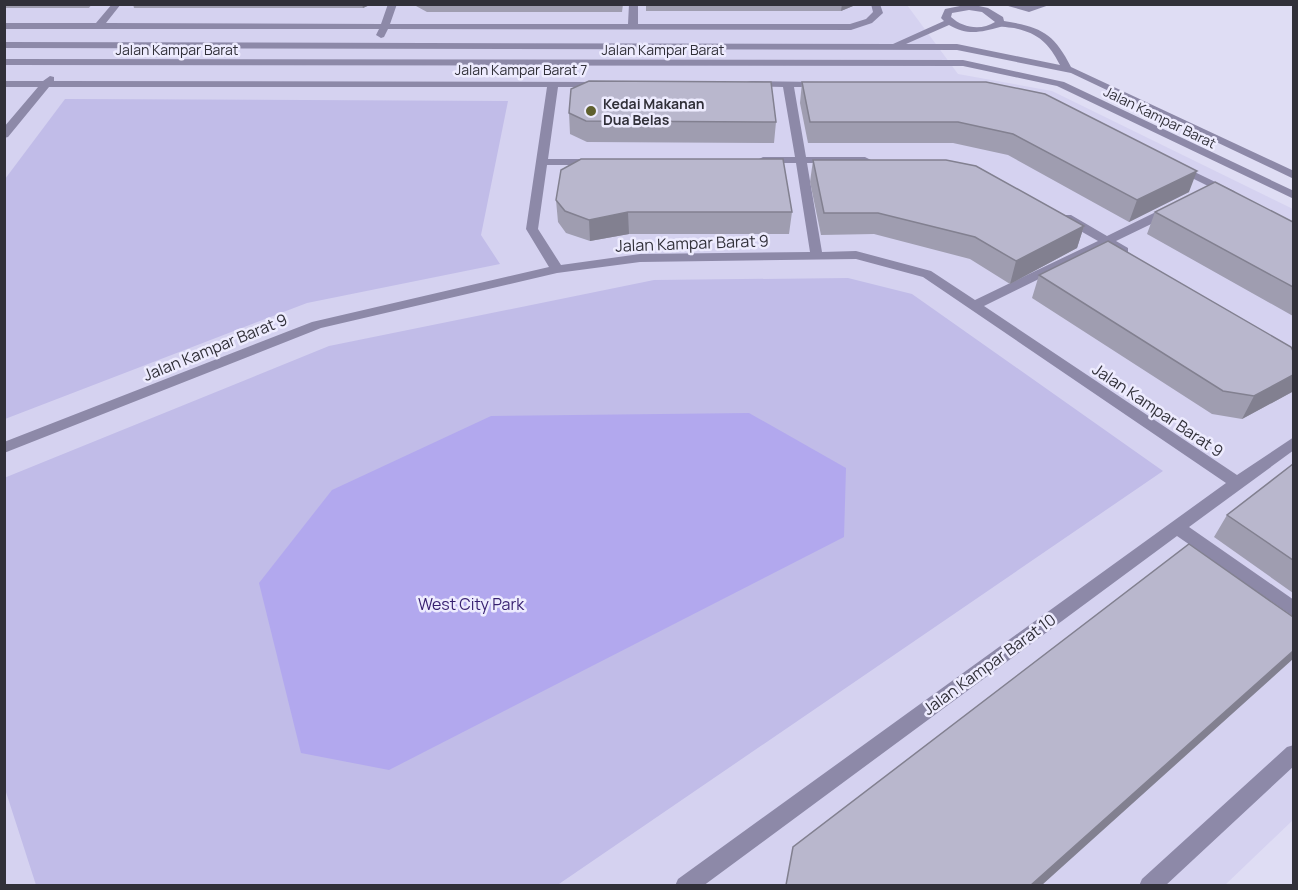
<svg xmlns="http://www.w3.org/2000/svg" width="1298" height="890" viewBox="0 0 1298 890" font-family="Manrope,sans-serif">
<style>
.built{fill:#d5d2f0}
.green{fill:#c1bce8}
.water{fill:#b2a8ee}
.lines{fill:none;stroke-linecap:round;stroke-linejoin:round}
.minor{fill:#8d89a8;fill-rule:evenodd}
.wall{fill:#9f9db0}
.shaded-wall{fill:#828090}
.building{fill:#b9b7cd;stroke:#828090;stroke-width:1.5}
.poi-dot{fill:#5f602e;stroke:#edebfe;stroke-width:2}
.labels{text-anchor:middle;dominant-baseline:central;stroke-width:5;stroke-linejoin:round;paint-order:stroke}
.far-street-label{font-size:14px;fill:#313039;stroke:#edebfe}
.far-poi-label{font-size:14px;font-weight:bold;fill:#313039;stroke:#edebfe;text-anchor:start}
.street-label{font-size:16px;fill:#313039;stroke:#edebfe}
.park-label{font-size:16px;fill:#361f6f;stroke:#edebfe}
</style>
<rect width="100%" height="100%" fill="#dfddf4"/>
<!-- built -->
<path class="built" d="M 5,5 L 907,5 L 958,74 L 1052,91 L 1293,209 L 1293,820 L 1225,885 L 5,886 Z"/>
<!-- green -->
<path class="green" d="M 65,99 L 508,101 L 481,235 L 500,264 L 307,303 L 5,419 L 5,179 Z
M 848,278 L 912,294 L 1163,471 L 556,886 L 36,885 L 5,789 L 4,478 L 329,346 L 654,280 Z"/>
<!-- water -->
<path class="water" d="M 749,413 L 846,468 L 844,537 L 389,770 L 301,753 L 259,583 L 332,490 L 491,416 Z"/>
<g class="lines">
<!-- minor -->
<path class="minor" d="M 112,4 L 121,4 L 106,23 L 381,24 L 388,4 L 397,4 L 390,24 L 628,24 L 629,4 L 638,4 L 638,24 L 850,24 L 866,19 L 873,12 L 871,4 L 880,4 L 883,13 L 872,23 L 851,30 L 388,29 L 384,37 L 381,38 L 376,35 L 379,29 L 4,29 L 4,23 L 96,23 Z
M 970,4 L 988,8 L 1003,17 L 1004,21 C 1041,27 1054,33 1071,67 L 1294,171 L 1294,179 L 1071,73 L 957,50 L 4,48 L 4,42 L 893,44 L 944,21 L 941,18 L 945,9 ZM 969,10 L 982,12 L 995,22 C 981,31 963,28 951,17 L 952,13 ZM 949,25 C 968,36 981,32 1000,27 C 1004,26 1010,28 1014,28 C 1038,33 1049,43 1060,65 L 957,44 L 906,44 Z
M 1001,4 L 1052,4 L 1029,12 Z
M 4,59 L 963,60 L 1064,82 L 1294,191 L 1294,199 L 1057,86 L 963,66 L 4,65 Z
M 50,76 L 54,77 L 54,81 L 605,82 L 605,86 L 601,87 L 558,87 L 548,159 L 595,159 L 601,162 L 595,165 L 547,165 L 538,229 L 561,265 L 640,254 L 810,252 L 796,163 L 763,163 L 757,160 L 763,157 L 795,157 L 783,87 L 747,86 L 747,82 L 751,81 L 824,82 L 824,86 L 820,87 L 794,87 L 806,157 L 865,157 L 871,160 L 865,163 L 807,163 L 822,252 L 856,251 L 931,271 L 975,300 L 1098,241 L 1063,221 L 1063,215 L 1071,215 L 1107,236 L 1166,207 L 1174,207 L 1174,213 L 1116,241 L 1128,248 L 1128,254 L 1120,254 L 1106,246 L 984,306 L 1237,475 L 1294,437 L 1294,450 L 1189,527 L 1294,600 L 1294,617 L 1177,536 L 703,886 L 675,886 L 678,879 L 1226,483 L 923,277 L 856,259 L 640,262 L 557,273 L 321,328 L 4,453 L 4,442 L 312,322 L 549,267 L 526,229 L 547,87 L 49,87 L 8,137 L 4,138 L 4,127 L 38,87 L 4,87 L 4,81 L 43,81 Z
M 1178,164 L 1234,191 L 1236,193 L 1230,196 L 1226,195 L 1174,169 L 1172,167 Z
M 1294,745 L 1294,766 L 1165,886 L 1139,886 L 1142,879 L 1287,747 Z"/>
</g>
<!-- wall -->
<path class="wall" d="M 4,4 L 92,4 L 89,8 L 4,8 Z
M 133,4 L 372,4 L 363,8 L 134,8 Z
M 415,4 L 623,4 L 622,12 L 427,12 L 416,6 Z
M 646,4 L 853,4 L 853,6 L 841,11 L 646,11 Z
M 802,82 L 986,82 L 1189,192 L 1129,222 L 1008,155 L 953,143 L 808,143 L 800,103 Z
M 569,113 L 776,122 L 774,143 L 587,142 L 570,134 Z
M 813,160 L 1084,226 L 1077,248 L 1010,284 L 970,259 L 874,234 L 821,235 L 810,182 Z
M 556,200 L 792,212 L 789,234 L 629,234 L 590,241 L 566,233 L 558,222 Z
M 1155,212 L 1293,222 L 1293,316 L 1147,234 Z
M 1039,275 L 1292,392 L 1242,419 L 1212,414 L 1032,298 Z
M 1293,464 L 1293,593 L 1214,537 L 1227,515 Z"/>
<!-- shaded-wall -->
<path class="shaded-wall" d="M 362,4 L 372,4 L 363,8 Z
M 842,4 L 853,4 L 853,6 L 841,11 Z
M 1197,171 L 1189,192 L 1129,222 L 1137,200 Z
M 628,212 L 629,234 L 590,241 L 589,220 Z
M 1084,226 L 1077,248 L 1010,284 L 1016,261 Z
M 1293,375 L 1293,388 L 1292,392 L 1242,419 L 1254,396 Z
M 1293,651 L 1293,659 L 1042,885 L 1031,885 Z"/>
<!-- building -->
<path class="building" d="M 589,81 L 771,82 L 776,122 L 586,121 L 569,113 L 571,89 Z
M 802,82 L 986,82 L 1045,94 L 1197,171 L 1137,200 L 1013,134 L 958,122 L 810,122 Z
M 581,159 L 783,159 L 792,212 L 628,212 L 589,220 L 565,211 L 556,200 L 561,170 Z
M 813,160 L 946,160 L 976,166 L 1084,226 L 1016,261 L 975,237 L 878,213 L 824,213 Z
M 1215,182 L 1293,222 L 1293,287 L 1155,212 Z
M 1108,241 L 1291,347 L 1293,351 L 1293,375 L 1254,396 L 1223,391 L 1039,275 Z
M 1293,464 L 1293,560 L 1227,515 Z
M 1189,544 L 1293,617 L 1293,651 L 1031,885 L 786,885 L 793,847 Z"/>
<!-- markers -->
<circle class="poi-dot" cx="591" cy="111" r="6"/>
<g class="labels">
<!-- far-street labels -->
<g class="far-street-label">
<text x="177" y="49">Jalan Kampar Barat</text>
<text x="663" y="49">Jalan Kampar Barat</text>
<text x="521" y="69">Jalan Kampar Barat 7</text>
<text transform="translate(1160 117) rotate(26)">Jalan Kampar Barat</text>
</g>
<!-- far-poi labels -->
<g class="far-poi-label">
<text x="603" y="103">Kedai Makanan<tspan x="603" dy="16">Dua Belas</tspan></text>
</g>
<!-- street labels -->
<g class="street-label">
<text transform="translate(692 243) rotate(-2)">Jalan Kampar Barat 9</text>
<text transform="translate(215 347) rotate(-22)">Jalan Kampar Barat 9</text>
<text transform="translate(1158 410) rotate(34)">Jalan Kampar Barat 9</text>
<text transform="translate(989 664) rotate(-36)">Jalan Kampar Barat 10</text>
</g>
<!-- park labels -->
<g class="park-label">
<text x="471" y="604">West City Park</text>
</g>
</g>
<!-- border -->
<rect width="1298" height="890" fill="none" stroke="#313039" stroke-width="12"/>
</svg>
